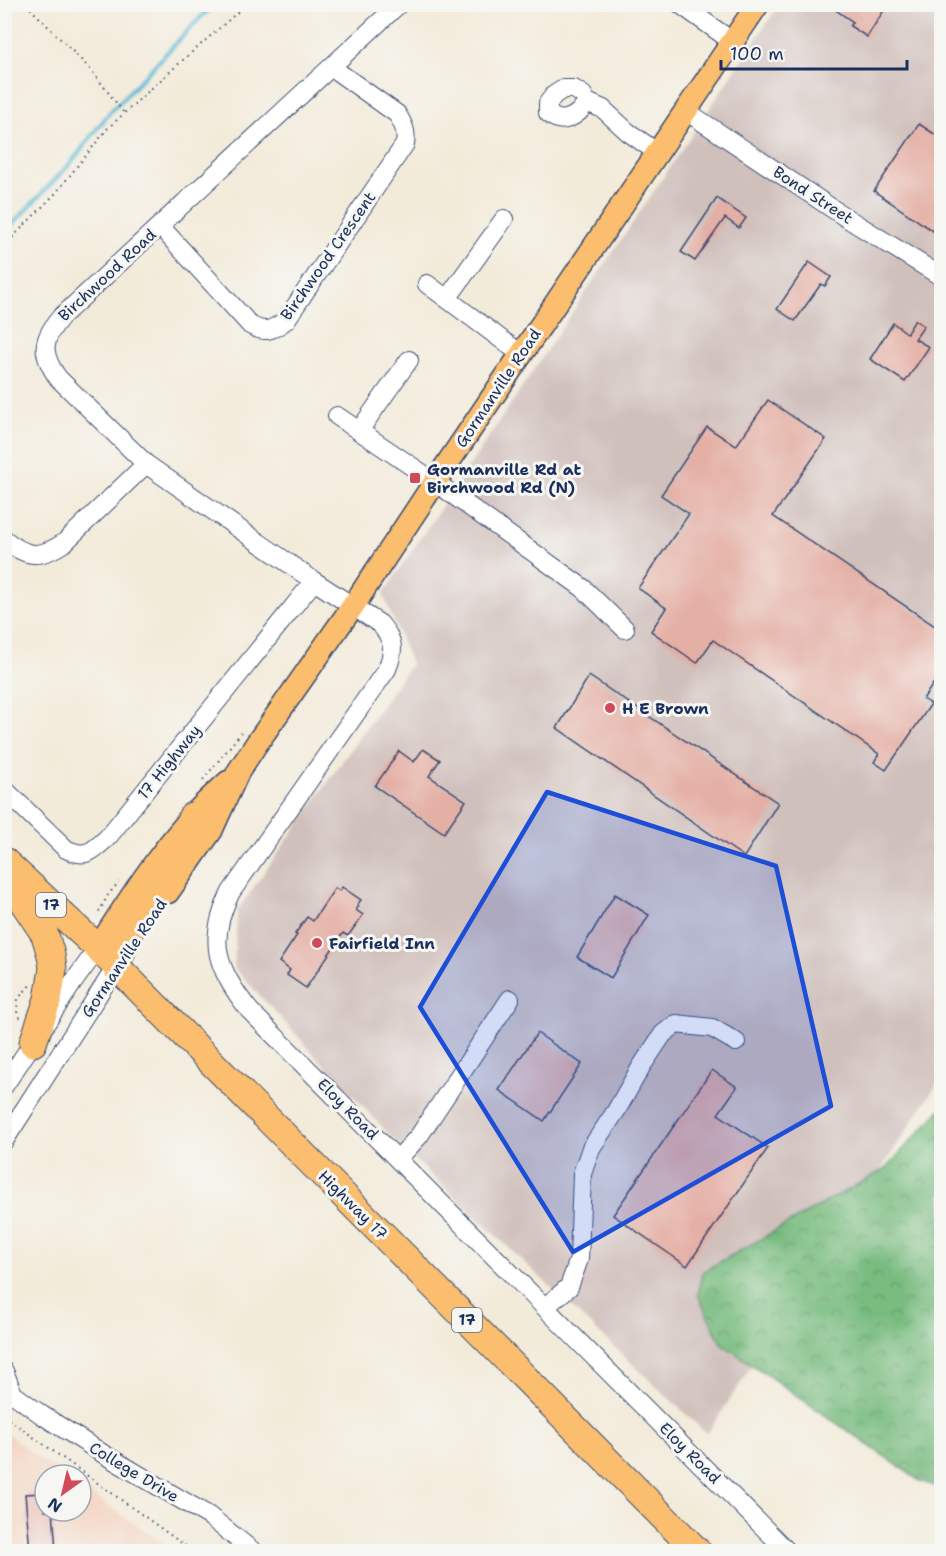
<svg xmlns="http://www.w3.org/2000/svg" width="946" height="1556" viewBox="0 0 946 1556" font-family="'Shantell Sans',sans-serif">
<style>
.built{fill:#f4d3c1}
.industrial{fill:#d0c0bc}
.forest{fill:url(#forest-crowns);stroke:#4a766e;stroke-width:1.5}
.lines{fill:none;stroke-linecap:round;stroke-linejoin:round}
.stream{stroke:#55b9d3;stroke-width:4}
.building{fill:#e4afa4}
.minor-casing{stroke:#3b4b71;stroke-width:20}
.major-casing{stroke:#3b4b71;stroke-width:25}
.highway-casing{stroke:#3b4b71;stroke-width:29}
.path{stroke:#3b4b71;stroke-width:2;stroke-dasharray:1.5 4.5;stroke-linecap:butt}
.minor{stroke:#fff;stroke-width:18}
.major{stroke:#fabe6e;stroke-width:22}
.highway{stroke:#fabe6e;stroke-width:27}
.marked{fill:#1d4ed8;fill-opacity:0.2;stroke:#1d4ed8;stroke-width:4.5;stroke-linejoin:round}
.poi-dot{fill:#d1495b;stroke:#f6f6f2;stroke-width:2}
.labels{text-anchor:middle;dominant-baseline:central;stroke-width:6;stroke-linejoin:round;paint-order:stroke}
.shield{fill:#f6f6f2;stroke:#5d6b8a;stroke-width:1.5}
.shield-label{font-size:15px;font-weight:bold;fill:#1b2f5e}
.street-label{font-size:16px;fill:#1b2f5e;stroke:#f6f6f2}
.poi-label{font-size:16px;font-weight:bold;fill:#1b2f5e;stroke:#f6f6f2;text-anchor:start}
</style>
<defs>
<pattern id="forest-crowns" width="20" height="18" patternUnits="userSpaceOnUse" patternTransform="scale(1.5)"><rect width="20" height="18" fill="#78bc7f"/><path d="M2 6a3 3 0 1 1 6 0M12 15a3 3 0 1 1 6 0" fill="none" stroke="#62996b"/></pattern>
</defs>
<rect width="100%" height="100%" fill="#f6f6f2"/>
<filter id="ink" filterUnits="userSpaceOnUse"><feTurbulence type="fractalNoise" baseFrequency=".0167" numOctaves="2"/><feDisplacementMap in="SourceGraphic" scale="12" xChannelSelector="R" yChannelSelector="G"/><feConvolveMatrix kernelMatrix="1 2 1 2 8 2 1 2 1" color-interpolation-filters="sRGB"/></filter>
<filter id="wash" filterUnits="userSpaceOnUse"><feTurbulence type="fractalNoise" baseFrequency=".008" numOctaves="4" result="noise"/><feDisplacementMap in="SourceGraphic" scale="24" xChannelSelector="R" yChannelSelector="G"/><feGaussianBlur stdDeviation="1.35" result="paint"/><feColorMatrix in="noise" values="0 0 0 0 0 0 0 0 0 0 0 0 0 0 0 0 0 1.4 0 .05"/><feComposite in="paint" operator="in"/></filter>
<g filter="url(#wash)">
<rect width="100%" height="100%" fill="#f3ebda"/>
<!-- built -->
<path class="built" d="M 4,1431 L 36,1456 L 63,1475 L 45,1475 L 45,1511 L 81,1511 L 81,1487 L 175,1551 L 5,1551 Z"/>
<!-- industrial -->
<path class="industrial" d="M 779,5 L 941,5 L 941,1078 L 707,1434 L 398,1144 L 234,968 L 237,911 L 411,664 L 383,594 Z"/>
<!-- forest -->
<path class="forest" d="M 941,1109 L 941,1488 L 920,1481 L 721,1343 L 698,1295 L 702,1272 L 885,1169 Z"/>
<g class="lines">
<!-- stream -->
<path class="stream" d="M 4,233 L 70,164 L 110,112 L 201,17 L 216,4"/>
</g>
<g id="blocks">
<!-- building -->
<path class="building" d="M 827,4 L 888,4 L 867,37 L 850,26 L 853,22 Z
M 919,124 L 942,139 L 942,237 L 874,191 Z
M 717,198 L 746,218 L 739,228 L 725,218 L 695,261 L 681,252 Z
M 809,262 L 831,277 L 825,286 L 821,284 L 795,321 L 777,309 Z
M 915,320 L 924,326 L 915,339 L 929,347 L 905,382 L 870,359 L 893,323 L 907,333 Z
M 768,400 L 826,439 L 773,516 L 942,631 L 942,671 L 923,699 L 931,704 L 886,770 L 874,762 L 879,754 L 713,640 L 697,663 L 651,631 L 666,608 L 638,588 L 689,514 L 661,495 L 707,427 L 736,446 Z
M 589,676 L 778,803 L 744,857 L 557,728 Z
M 423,749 L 440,760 L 429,776 L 466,801 L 444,833 L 375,786 L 399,751 L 414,762 Z
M 342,887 L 361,900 L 357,905 L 359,906 L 356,910 L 363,915 L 348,936 L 343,933 L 306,988 L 287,975 L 290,970 L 279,962 L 297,935 L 295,934 L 307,917 L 313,921 L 335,888 L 340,891 Z
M 615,894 L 649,915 L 611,978 L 577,957 Z
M 537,1033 L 582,1064 L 544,1121 L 499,1090 Z
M 712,1070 L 737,1087 L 718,1114 L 768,1148 L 687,1266 L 613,1215 Z
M 45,1493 L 45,1511 L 53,1511 L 56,1551 L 30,1551 L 25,1494 Z"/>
</g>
</g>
<g filter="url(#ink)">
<use href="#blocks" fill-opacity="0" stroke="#3b4b71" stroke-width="1.5"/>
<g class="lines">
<defs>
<path id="minor" d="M 399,4 L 61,317 C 41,340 41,354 58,378 L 146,464 L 314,581 L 380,624 C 394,640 395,650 387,669 L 231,892 C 206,941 217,970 250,1011 L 788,1552
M 680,4 L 733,42
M 587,102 C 578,116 562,127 548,113 L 548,103 L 554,95 L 563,89 L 574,89 L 583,95 L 587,102 L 603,109 L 628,132 L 658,153
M 686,111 L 845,217 L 942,277
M 160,226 L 250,325 C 265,334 273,330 286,320 L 405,144 C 407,132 404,125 397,114 L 331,67
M 427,284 L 521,354
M 447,299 L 504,219
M 337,416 L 435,482 L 583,588 L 625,629
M 359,431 L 409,360
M 4,539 C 27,558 40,559 65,542 L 146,464
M 4,789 L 66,849 C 86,859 93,851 108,837 L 314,581
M 4,1086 L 72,984 L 98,948
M 4,1141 L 116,967
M 398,1159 L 419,1136 L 510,999
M 545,1307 L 569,1287 L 579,1259 L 582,1174 L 591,1148 L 616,1111 L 641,1067 L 663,1034 L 676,1024 L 712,1028 L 736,1042
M 4,1371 L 13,1394
M 4,1389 L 13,1394 L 42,1415 L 105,1455 L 209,1516 L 254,1552"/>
<path id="major" d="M 168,892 L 211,831 L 238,772 L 257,743 L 353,606 L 435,482 L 758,4
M 98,948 C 127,903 156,857 192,817 C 203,804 216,793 228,782"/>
<path id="highway" d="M 4,861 L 98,948 L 698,1552
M 9,881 L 45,935 L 51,955 L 53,969 L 48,999 L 33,1043
M 116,967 L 126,939 L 136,917 L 173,863 L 192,816"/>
</defs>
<!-- minor casing -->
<use href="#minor" class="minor-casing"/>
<!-- major casing -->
<use href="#major" class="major-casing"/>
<!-- highway casing -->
<use href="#highway" class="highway-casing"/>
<!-- path -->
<path class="path" d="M 26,4 L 91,70 L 124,113
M 4,246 L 55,194 L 108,128 L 175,67 L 247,4
M 203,780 L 241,733
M 99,912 L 108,895 L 119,882
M 20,1018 L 17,1013 L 18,999 L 31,984
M 4,1053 L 9,1049
M 4,1416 L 194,1552"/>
<!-- minor -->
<use href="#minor" class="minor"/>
<!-- major -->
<use href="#major" class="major"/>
<!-- highway -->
<use href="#highway" class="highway"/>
</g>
</g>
<!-- marked area -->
<path class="marked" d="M 547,792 L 776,866 L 831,1106 L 573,1252 L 420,1007 Z"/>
<!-- markers -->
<g class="poi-dot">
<rect x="409" y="472" width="12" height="12" rx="3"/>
<circle cx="610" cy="708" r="6"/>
<circle cx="317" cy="943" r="6"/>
</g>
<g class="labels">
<!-- shield labels -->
<g class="shield">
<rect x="36" y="893" width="30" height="24" rx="4.5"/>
<rect x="452" y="1308" width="30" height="24" rx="4.5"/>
</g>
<g class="shield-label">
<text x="51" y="905">17</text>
<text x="467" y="1320">17</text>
</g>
<!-- street labels -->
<g class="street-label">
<text transform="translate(813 195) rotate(33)">Bond Street</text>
<text transform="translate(328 256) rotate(-55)">Birchwood Crescent</text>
<text transform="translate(107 275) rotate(-43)">Birchwood Road</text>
<text transform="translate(498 388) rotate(-56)">Gormanville Road</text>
<text transform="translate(169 762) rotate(-51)">17 Highway</text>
<text transform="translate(124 958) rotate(-56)">Gormanville Road</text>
<text transform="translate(348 1109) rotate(45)">Eloy Road</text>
<text transform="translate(353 1205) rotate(45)">Highway 17</text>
<text transform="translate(690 1453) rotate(45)">Eloy Road</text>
<text transform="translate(134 1472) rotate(31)">College Drive</text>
</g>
<!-- poi labels -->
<g class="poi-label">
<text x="427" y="469">Gormanville Rd at<tspan x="427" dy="18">Birchwood Rd (N)</tspan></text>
<text x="622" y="708">H E Brown</text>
<text x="329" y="943">Fairfield Inn</text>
</g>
</g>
<!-- margin -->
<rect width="946" height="1556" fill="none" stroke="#f6f6f2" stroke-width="24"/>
<!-- north arrow -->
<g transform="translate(63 1493) rotate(214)"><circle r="28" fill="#f6f6f2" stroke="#9ea6b7" stroke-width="1.5"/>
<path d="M0-4.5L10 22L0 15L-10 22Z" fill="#d1495b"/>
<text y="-9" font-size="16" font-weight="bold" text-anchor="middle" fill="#1b2f5e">N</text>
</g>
<!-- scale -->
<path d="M721 60v9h186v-9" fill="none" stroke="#1b2f5e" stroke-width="3"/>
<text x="730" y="60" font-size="18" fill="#1b2f5e" stroke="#f6f6f2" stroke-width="4.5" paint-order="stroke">100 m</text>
</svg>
